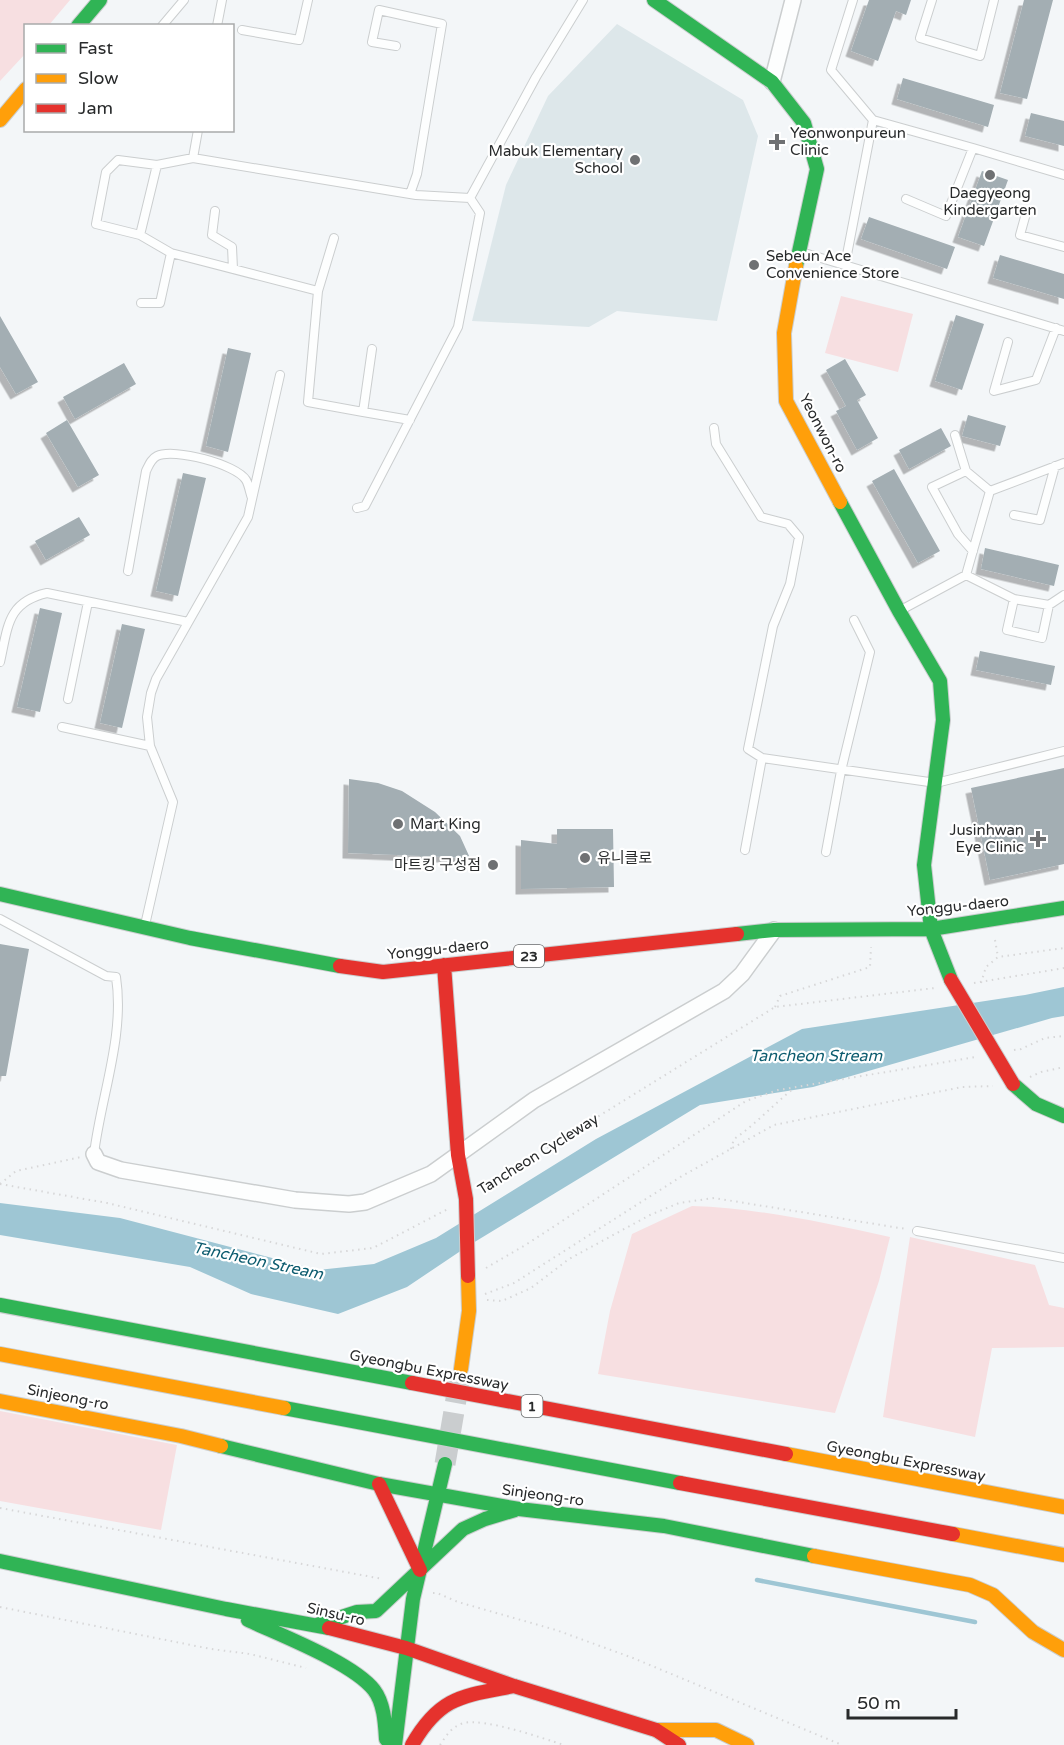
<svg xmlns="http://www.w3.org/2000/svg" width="1064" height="1745" viewBox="0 0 1064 1745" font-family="'Varela Round','Noto Sans KR',sans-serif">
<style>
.built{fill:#dde7ea}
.green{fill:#f7dfe1}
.water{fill:#9ec6d4}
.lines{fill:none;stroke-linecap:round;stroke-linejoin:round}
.stream{stroke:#9ec6d4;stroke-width:4.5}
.building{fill:#a3aeb3;filter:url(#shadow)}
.secondary-tunnel{stroke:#cacdcf;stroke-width:21;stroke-dasharray:21 10;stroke-linecap:butt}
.lane-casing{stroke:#cbcecf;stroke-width:10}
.street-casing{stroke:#cbcecf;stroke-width:18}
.fast-casing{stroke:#cbcecf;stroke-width:16}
.slow-casing{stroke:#cbcecf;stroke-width:16}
.jam-casing{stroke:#cbcecf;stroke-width:16}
.path{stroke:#d7d7d8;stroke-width:2;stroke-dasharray:1.5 4.5;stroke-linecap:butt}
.lane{stroke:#fdfefe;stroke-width:8}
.street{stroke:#fdfefe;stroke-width:15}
.fast{stroke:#30b455;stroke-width:14}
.slow{stroke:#ff9f0a;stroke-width:14}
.jam{stroke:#e5322d;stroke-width:14}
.jam-bridge-casing{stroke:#cbcecf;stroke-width:16;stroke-linecap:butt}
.jam-bridge{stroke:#e5322d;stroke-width:14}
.poi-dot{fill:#6f7173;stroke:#fff;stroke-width:2}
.labels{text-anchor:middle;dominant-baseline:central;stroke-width:4.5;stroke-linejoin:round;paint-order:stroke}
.shield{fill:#fff;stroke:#686a6b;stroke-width:1.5}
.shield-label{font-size:14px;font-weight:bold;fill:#282a2b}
.poi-label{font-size:15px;fill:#282a2b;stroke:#fff;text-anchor:start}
.street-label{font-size:15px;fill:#282a2b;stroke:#fff}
.water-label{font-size:16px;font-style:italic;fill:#0d5c6f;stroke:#fff}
</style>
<defs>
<filter id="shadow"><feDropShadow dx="-5.5" dy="5.5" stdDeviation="0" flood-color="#0004"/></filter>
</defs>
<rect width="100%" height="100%" fill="#f3f6f8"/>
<!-- built -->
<path class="built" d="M 617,24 L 743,100 L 758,136 L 717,321 L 617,311 L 589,327 L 472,321 L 506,185 L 548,96 Z"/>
<!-- green -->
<path class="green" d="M 0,0 L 70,0 L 49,25 L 26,26 L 25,54 L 0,81 Z
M 841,296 L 913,314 L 898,372 L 825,353 Z
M 692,1206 C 758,1208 825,1223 890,1237 L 879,1281 L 835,1413 L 598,1374 L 610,1311 L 632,1234 Z
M 910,1237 L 1035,1265 L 1049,1305 L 1064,1308 L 1064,1347 L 992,1348 L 975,1437 L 883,1417 Z
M 0,1411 L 177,1445 L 161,1530 L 0,1501 Z"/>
<!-- water -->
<path class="water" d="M 1064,987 L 1064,1016 L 1052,1018 L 813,1087 L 700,1105 L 468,1246 L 407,1287 L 338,1314 L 251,1294 L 190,1267 L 0,1235 L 0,1203 L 120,1218 L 318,1270 L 374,1264 L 436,1238 L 596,1139 L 802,1029 L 1025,995 Z"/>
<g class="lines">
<!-- stream -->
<path class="stream" d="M 757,1580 L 975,1622"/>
</g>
<!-- building -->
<path class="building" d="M 869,0 L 911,0 L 906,15 L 896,11 L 878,61 L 851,51 Z
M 1024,0 L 1053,0 L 1027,99 L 1000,93 Z
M 903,78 L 994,105 L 988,127 L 897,99 Z
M 1031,113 L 1064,121 L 1064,146 L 1025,136 Z
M 982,171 L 1008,180 L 984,246 L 958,237 Z
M 869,217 L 955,247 L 947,269 L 861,239 Z
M 1000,255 L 1064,274 L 1064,299 L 993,278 Z
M 956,315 L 984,324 L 962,390 L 935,381 Z
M 0,316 L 38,382 L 16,394 L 0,367 Z
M 228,348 L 251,353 L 228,452 L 206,446 Z
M 845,359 L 866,395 L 857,400 L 878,438 L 857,450 L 836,411 L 846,406 L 826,370 Z
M 124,363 L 136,384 L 75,419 L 63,397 Z
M 968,415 L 1006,426 L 1000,446 L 962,436 Z
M 67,420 L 99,475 L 78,487 L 46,433 Z
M 941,428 L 951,446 L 909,469 L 899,450 Z
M 894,469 L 940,551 L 918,563 L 872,481 Z
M 183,473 L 206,478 L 178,596 L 156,591 Z
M 79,517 L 90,535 L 46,560 L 35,541 Z
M 985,548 L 1059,565 L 1054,586 L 981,569 Z
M 40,608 L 62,613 L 40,712 L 17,707 Z
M 122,624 L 145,629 L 122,728 L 100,723 Z
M 980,651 L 1055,666 L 1051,685 L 976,670 Z
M 1064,768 L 1064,864 L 990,880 L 971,788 Z
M 349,779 L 378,783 L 402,791 L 435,812 L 460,836 L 470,858 L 348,853 Z
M 557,829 L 613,829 L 614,887 L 521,889 L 521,840 L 557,844 Z
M 0,944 L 29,949 L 6,1076 L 0,1076 Z"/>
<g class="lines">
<!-- secondary-tunnel -->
<path class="secondary-tunnel" d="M 445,1464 L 460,1376"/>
<defs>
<path id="lane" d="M 932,0 L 920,38 L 980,56 L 994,0
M 162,26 L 184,0
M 217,26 L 222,0
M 242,30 L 299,40 L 308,0
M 396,46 L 372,42 L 379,10 L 442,24 L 417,174 L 410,194
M 873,120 L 973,148
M 193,158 L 198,130
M 906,199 L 946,216 L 973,148 L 1064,175
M 215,211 L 212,235 L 232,247 L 233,269
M 1025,217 L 1020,235 L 1064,247
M 140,235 L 96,224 L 106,172 L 118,160 L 157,165
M 801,252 L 1064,331
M 171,253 L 318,291 L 308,402 L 363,412
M 845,265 L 873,120 L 831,70 L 853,0
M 318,291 L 334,238
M 141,303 L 160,303 L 171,253 L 140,235 L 157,165 L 193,158 L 416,195 L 470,198 L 536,77 L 583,0
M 1008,342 L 994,391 L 1036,380 L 1056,328
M 372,349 L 363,412 L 410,420
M 714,428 L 716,444 L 761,517 L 788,524 L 799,537 L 790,584 L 773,626 L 748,749 L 762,758 L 936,783 L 1064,751
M 955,435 L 966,471
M 357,508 L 365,506 L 458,327 L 480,213 L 470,198
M 1014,515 L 1040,520 L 1055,466
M 973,551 L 958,534 L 932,487 L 966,471 L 990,491
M 128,571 L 146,471 C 149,465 151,459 157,456 C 174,448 236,464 246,480 C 249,485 250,493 252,498
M 966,575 L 990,491 L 1064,463
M 1014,599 L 1007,630 L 1042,638 L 1049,605
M 901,610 L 966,575 L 1014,599 L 1049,605 L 1064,595
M 0,662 C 8,627 7,602 47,593 L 188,622
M 68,699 L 88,602
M 62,727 L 150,746
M 745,850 L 762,758
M 826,852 L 841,771 L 870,652 L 854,620
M 0,919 L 106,976 L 116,977 C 125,1036 101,1096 94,1154
M 145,925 L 173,802 L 150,746 L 147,717 L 151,693 L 156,679 L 248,517 L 280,375
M 917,1231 L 1064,1258"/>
<path id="street" d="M 772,82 L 793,0
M 94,1154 L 98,1162 L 121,1170 L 295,1200 L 349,1204 L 365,1202 L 431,1174 L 534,1100 L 724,991 L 742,974 L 774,930"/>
<path id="fast" d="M 654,0 L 772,82 L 804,123 L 817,169 L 796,266
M 78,26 L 100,0
M 840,502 L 899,611 L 940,681 L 943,720 L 924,865 L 931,929 L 951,980
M 0,894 L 190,938 L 340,966
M 737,934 L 774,930 L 931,929 L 1064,908
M 1013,1084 L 1036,1104 L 1064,1116
M 0,1305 L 412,1383
M 284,1408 L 680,1483
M 221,1446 L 379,1484 L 519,1509 L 664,1526 L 814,1556
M 0,1561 L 226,1609 L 329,1628
M 248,1620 C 280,1635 353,1663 374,1690 C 384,1703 385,1723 386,1739
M 317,1625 L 357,1612 L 376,1611 L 463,1529 L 485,1519 L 515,1510
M 395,1745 L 413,1599 L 445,1464"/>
<path id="slow" d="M 0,120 L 26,89
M 796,266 L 784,333 L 786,401 L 840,502
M 0,1354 L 284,1408
M 461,1369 L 469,1311 L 468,1276
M 0,1401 L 181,1436 L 221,1446
M 786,1454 L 1064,1507
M 953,1534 L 1064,1555
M 814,1556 L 970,1585 L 993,1595 L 1033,1632 L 1064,1650
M 656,1730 L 716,1730 L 747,1745"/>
<path id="jam" d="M 444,965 L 458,1155 L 466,1199 L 468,1276
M 340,966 L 383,972 L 737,934
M 412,1383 L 786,1454
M 680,1483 L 953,1534
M 379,1484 L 420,1570
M 329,1628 L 406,1648 L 514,1686 L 656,1730 L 679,1745
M 412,1745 C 440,1696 463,1696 514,1686"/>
</defs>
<!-- lane casing -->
<use href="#lane" class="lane-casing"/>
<!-- street casing -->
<use href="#street" class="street-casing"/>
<!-- fast casing -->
<use href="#fast" class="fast-casing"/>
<!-- slow casing -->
<use href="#slow" class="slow-casing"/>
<!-- jam casing -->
<use href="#jam" class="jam-casing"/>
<!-- path -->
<path class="path" d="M 995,940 L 998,957
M 974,983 L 1064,968
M 981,983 L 986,967 L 998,957 L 1064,948
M 775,1007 L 780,996 L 870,967 L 871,947
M 1014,1050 L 1021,1049 L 1045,1038 L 1064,1036
M 1030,1077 L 1041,1072 L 1064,1067
M 731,1149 L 734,1139 C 756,1124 773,1105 794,1088
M 0,1184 L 107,1203 L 321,1254 L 373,1248 L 448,1209
M 0,1184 L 16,1171 L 81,1157
M 481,1189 L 775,1007 L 935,988
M 486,1268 L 527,1244 L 746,1101 L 778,1090 L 976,1057
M 485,1294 L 514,1283 L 682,1176 L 774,1125 L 962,1087 L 993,1086
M 487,1300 L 502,1301 L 531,1288 L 569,1259 L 650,1215 L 679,1203 L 714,1198 L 906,1229
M 0,1508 L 383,1579
M 433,1593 L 437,1593 L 458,1602 L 556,1630 L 633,1658 L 842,1745
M 0,1607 L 211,1649 L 250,1654 L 306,1668
M 440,1745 C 446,1736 452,1726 464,1723 C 485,1718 542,1738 564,1745"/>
<!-- lane -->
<use href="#lane" class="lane"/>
<!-- street -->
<use href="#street" class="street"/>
<!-- fast -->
<use href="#fast" class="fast"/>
<!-- slow -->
<use href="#slow" class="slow"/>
<!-- jam -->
<use href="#jam" class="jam"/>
<defs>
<path id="jam-bridge" d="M 951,980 L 1013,1084"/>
</defs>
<!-- jam-bridge casing -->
<use href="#jam-bridge" class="jam-bridge-casing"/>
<!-- jam-bridge -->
<use href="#jam-bridge" class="jam-bridge"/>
</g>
<!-- markers -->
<g class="poi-dot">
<path d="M774 133h6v6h6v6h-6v6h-6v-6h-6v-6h6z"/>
<circle cx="635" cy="160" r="6"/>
<circle cx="990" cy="175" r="6"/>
<circle cx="754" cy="265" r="6"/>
<circle cx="398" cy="824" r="6"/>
<path d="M1035 830h6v6h6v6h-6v6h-6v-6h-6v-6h6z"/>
<circle cx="585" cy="858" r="6"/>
<circle cx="493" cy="865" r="6"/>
</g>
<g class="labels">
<!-- shield labels -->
<g class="shield">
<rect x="514" y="945" width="30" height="22" rx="4.5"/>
<rect x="521.5" y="1395" width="21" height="22" rx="4.5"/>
</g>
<g class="shield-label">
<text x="529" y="956">23</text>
<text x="532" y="1406">1</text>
</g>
<!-- poi labels -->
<g class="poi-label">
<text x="790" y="133">Yeonwonpureun<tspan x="790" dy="17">Clinic</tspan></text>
<text x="623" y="151" text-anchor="end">Mabuk Elementary<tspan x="623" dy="17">School</tspan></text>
<text x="990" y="193" text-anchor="middle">Daegyeong<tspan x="990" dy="17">Kindergarten</tspan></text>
<text x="766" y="256">Sebeun Ace<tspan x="766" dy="17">Convenience Store</tspan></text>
<text x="410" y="824">Mart King</text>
<text x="1024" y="830" text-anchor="end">Jusinhwan<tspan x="1024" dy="17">Eye Clinic</tspan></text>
<text x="597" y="858">유니클로</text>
<text x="481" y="865" text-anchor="end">마트킹 구성점</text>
</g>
<!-- street labels -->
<g class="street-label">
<text transform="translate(823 433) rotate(63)">Yeonwon-ro</text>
<text transform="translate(958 906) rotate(-6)">Yonggu-daero</text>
<text transform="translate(438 949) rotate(-6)">Yonggu-daero</text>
<text transform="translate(538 1154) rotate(-32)">Tancheon Cycleway</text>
<text transform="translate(429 1370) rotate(11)">Gyeongbu Expressway</text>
<text transform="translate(68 1397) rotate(11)">Sinjeong-ro</text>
<text transform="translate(906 1461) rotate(11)">Gyeongbu Expressway</text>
<text transform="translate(543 1495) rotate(8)">Sinjeong-ro</text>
<text transform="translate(336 1614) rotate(13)">Sinsu-ro</text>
</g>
<!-- water labels -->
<g class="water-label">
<text x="816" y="1056">Tancheon Stream</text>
<text transform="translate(258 1261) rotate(12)">Tancheon Stream</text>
</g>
</g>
<!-- legend -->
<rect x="24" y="24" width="210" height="108" fill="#ffffff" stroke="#a9aaaa" stroke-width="1.5"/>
<rect x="36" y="44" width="30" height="9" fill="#30b455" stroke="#a9aaaa" stroke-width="1.5"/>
<text x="78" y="54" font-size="18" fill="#282a2b">Fast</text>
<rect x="36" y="74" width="30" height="9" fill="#ff9f0a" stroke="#a9aaaa" stroke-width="1.5"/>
<text x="78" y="84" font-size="18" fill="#282a2b">Slow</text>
<rect x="36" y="104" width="30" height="9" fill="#e5322d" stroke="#a9aaaa" stroke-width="1.5"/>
<text x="78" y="114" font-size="18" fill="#282a2b">Jam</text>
<!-- scale -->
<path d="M848 1709v9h108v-9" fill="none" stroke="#282a2b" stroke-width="3"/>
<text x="857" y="1709" font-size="18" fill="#282a2b" stroke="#ffffff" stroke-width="4.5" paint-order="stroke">50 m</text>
</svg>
